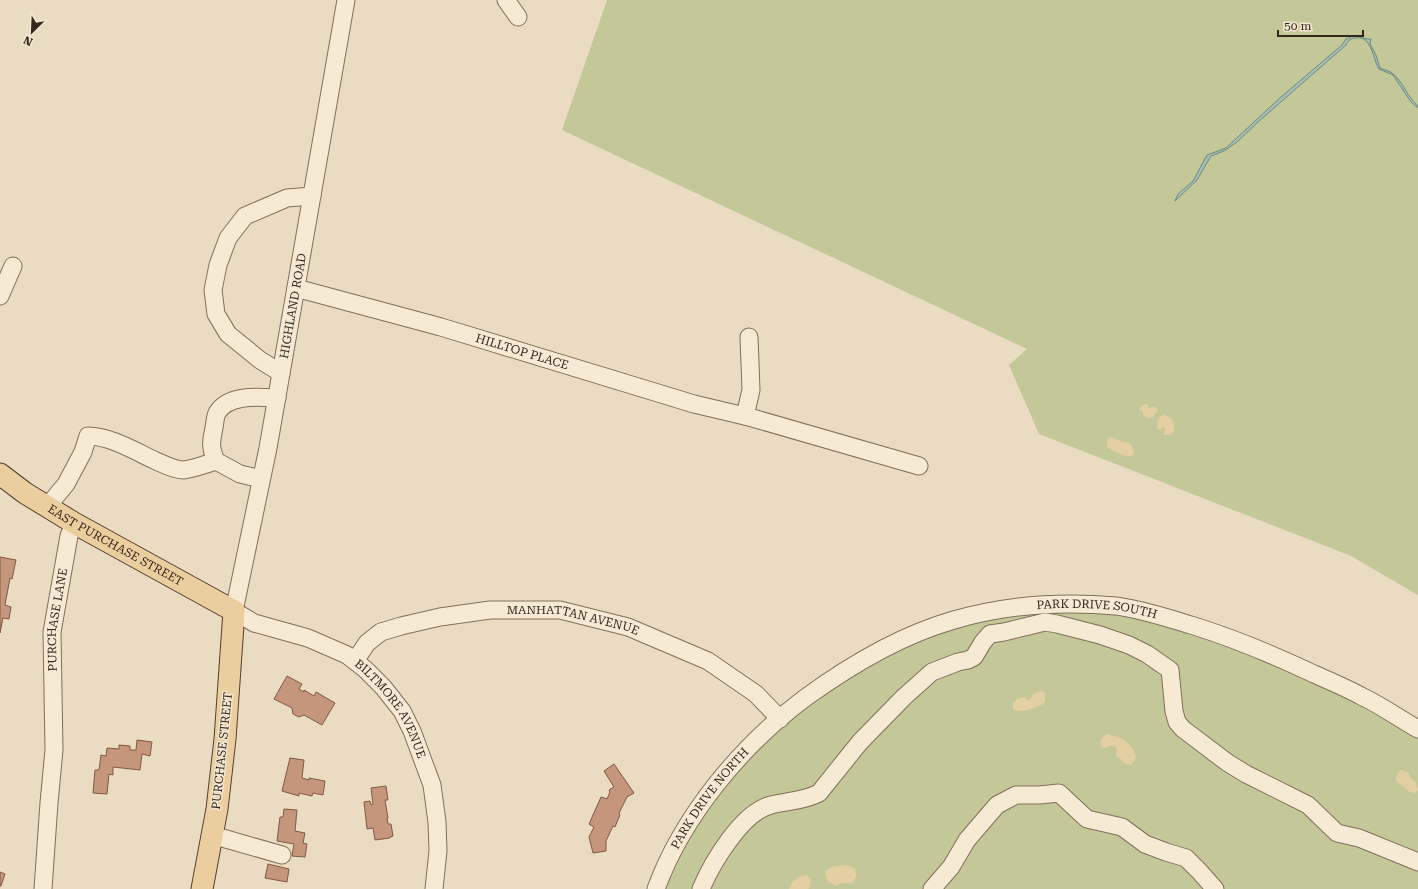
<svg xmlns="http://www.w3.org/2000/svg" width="1418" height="889" viewBox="0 0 1418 889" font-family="'Roboto Serif',serif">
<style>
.green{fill:#c4c798}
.sand{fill:#e4cfa2}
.water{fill:#a5bdb5;stroke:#6d8a81}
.building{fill:#c5967c;stroke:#805843}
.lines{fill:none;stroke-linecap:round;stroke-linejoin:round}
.minor-casing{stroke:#836e5b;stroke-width:19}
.major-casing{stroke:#513d2f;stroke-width:23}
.minor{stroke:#f6ead5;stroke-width:17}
.major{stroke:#ebce9d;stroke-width:21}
.labels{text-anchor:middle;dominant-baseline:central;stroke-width:3;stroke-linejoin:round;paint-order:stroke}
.street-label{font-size:12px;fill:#34271e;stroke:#f2e7d2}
</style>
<rect width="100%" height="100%" fill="#eadcc3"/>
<!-- green -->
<path class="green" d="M 607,0 L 1418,0 L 1418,595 L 1351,556 L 1039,434 L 1009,365 L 1027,349 L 562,130 Z
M 1021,611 L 1116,612 L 1202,635 L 1303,676 L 1418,737 L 1418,889 L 662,889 L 696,822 L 736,770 L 790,718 L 858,671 L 933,633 Z"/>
<!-- sand -->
<path class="sand" d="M 1147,404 L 1148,405 L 1149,409 L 1154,406 L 1158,410 L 1152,418 L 1148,418 L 1143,415 L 1143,411 L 1139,409 L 1142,405 Z
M 1163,415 C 1172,416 1175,423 1174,432 L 1169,435 L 1164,435 L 1165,428 L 1163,427 L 1161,429 L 1157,429 L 1158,419 Z
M 1110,437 L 1131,444 L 1134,452 L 1132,456 C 1126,458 1112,451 1107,447 L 1107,439 Z
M 1039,691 L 1045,692 L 1045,701 L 1043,704 C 1036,708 1020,714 1013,709 L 1013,703 L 1018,698 L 1025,697 L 1028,701 L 1030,700 L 1033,694 Z
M 1108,734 L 1123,739 L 1133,749 L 1136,757 L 1135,760 L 1131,765 L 1125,764 L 1122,760 L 1116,756 L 1117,749 L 1116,747 L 1112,745 L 1105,748 L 1102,748 C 1099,742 1102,736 1108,734 Z
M 1402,770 L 1409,773 L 1410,777 L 1416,782 L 1418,790 L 1415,793 L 1410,792 L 1396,781 C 1395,777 1398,771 1402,770 Z
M 848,865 L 855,869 C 857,876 856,879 852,883 L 841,883 L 836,886 L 828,882 L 825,872 C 831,864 839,867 848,865 Z
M 807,875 L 810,878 C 811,882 811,886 808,889 L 789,889 C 792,881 798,876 807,875 Z"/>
<!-- water -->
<path class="water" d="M 1353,36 C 1360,36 1366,40 1371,39 L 1370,44 L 1376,55 L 1380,68 C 1384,70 1388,70 1392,73 C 1403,81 1407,97 1418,106 L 1418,108 L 1411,102 L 1393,75 L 1379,69 C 1373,60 1372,35 1356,38 C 1351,38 1348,41 1346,45 L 1258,122 L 1237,142 L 1224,151 L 1211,156 L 1197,180 L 1175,201 L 1178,194 L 1193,181 L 1207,155 L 1226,148 L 1281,97 L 1342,45 L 1346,39 Z"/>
<!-- building -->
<path class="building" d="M 0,557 L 16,560 L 12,579 L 10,578 L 5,605 L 11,607 L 9,619 L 3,618 L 0,633 Z
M 287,676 L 302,684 L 299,689 L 304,692 L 304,690 L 314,696 L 316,692 L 335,703 L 322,725 L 304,715 L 299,717 L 293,714 L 292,708 L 274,699 Z
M 137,740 L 152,742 L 150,756 L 142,754 L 140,770 L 113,767 L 113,775 L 109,774 L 107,794 L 93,793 L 95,770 L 99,770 L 101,755 L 106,756 L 107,748 L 119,749 L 119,745 L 130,746 L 130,750 L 136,750 Z
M 290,758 L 304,760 L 302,778 L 309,780 L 309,778 L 325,781 L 323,795 L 313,793 L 312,796 L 299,793 L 299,796 L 282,791 Z
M 614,764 L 634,793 L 627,797 L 620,811 L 619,814 L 620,815 L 615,827 L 613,826 L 606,841 L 606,851 L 593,853 L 589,837 L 594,827 L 589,824 L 601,797 L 607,799 L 610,792 L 609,790 L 614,787 L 604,771 Z
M 386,786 L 388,800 L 385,800 L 388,818 L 387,818 L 388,824 L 391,824 L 393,836 L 390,837 L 390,838 L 375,840 L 373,828 L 367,829 L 364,802 L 370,801 L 371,805 L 373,804 L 371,788 Z
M 284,809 L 297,810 L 295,831 L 305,833 L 303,843 L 307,844 L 305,857 L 292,856 L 294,844 L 277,841 L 280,817 L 283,817 Z
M 268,864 L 289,869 L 287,882 L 265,878 Z
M 0,872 L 5,874 L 1,886 L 0,886 Z"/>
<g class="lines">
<defs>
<g id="minor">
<path id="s1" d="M 346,0 L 268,448 L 234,611 L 254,623 L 308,638 L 347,655 L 365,669 L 383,687 L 402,711 L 412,731 L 432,785 L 437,822 L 438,851 L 434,889"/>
<path d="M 506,0 L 518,17"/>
<path id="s2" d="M 296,288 L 441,327 L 694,404 L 749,417 L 919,466"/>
<path d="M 0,296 L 13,266"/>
<path d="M 281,373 L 260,360 L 228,334 L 216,314 L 213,290 L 218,265 L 228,238 L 245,216 L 287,198 L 312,196"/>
<path d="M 745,416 L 751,390 L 749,337"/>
<path d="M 261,479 L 240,474 L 216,461 C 210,447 211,442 214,428 C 215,423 215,417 217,413 C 228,394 258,397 277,398"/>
<path d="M 47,507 L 66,484 L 83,452 L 88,436 C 110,436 135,451 154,460 C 163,464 174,470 183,470 C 194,469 205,464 216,461"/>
<path id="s3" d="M 355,661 L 367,643 L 381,632 L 401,626 L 440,617 L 490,610 L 560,610 L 628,627 L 708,661 L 756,694 L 780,719"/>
<path d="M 212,835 L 282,855"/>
<path id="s4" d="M 43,889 L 49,803 L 54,750 L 52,632 L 69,536 L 74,523"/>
<path id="s5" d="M 656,889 C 683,815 742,745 805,698 C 849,666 901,635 954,620 C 1006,605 1062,601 1116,606 C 1140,609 1168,618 1191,625 C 1233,638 1274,655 1314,674 C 1330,681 1347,688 1363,697 C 1382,706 1400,719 1418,729"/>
<path d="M 701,889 C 712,863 742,812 771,805 C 787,801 804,801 819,793 L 860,742 L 904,697 L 932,672 L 958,662 L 968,660 L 974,657 L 983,642 L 990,634 L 1004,632 L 1045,622 L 1057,624 L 1100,635 L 1129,645 L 1147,654 L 1170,670 L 1174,711 L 1177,722 L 1183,729 L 1228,763 L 1246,774 L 1308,805 L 1337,833 L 1359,838 L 1418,862"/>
<path d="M 932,889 L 951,867 L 967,840 L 997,805 L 1016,795 L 1039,795 L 1059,793 L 1087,819 L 1122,827 L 1145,844 L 1166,852 L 1186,858 L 1200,872 L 1215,889"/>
</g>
<g id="major">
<path id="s6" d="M 0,474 L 25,493 L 74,523 L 234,611 L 225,739 L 217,809 L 202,889"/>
</g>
</defs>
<!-- minor casing -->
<use href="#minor" class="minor-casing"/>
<!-- major casing -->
<use href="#major" class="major-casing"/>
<!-- minor -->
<use href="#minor" class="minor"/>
<!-- major -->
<use href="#major" class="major"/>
</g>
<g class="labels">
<!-- street labels -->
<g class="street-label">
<text transform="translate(293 306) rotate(-80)">HIGHLAND ROAD</text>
<text stroke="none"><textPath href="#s2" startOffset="235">HILLTOP PLACE</textPath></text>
<text stroke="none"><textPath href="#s6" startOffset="136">EAST PURCHASE STREET</textPath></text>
<text stroke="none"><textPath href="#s5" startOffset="559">PARK DRIVE SOUTH</textPath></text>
<text stroke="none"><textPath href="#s4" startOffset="270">PURCHASE LANE</textPath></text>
<text stroke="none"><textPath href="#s3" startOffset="235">MANHATTAN AVENUE</textPath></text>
<text stroke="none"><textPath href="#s1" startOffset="814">BILTMORE AVENUE</textPath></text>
<text transform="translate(222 751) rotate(-84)">PURCHASE STREET</text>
<text stroke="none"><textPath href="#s5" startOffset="106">PARK DRIVE NORTH</textPath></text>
</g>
</g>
<!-- north arrow -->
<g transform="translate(32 32) rotate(204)" stroke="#f2e7d2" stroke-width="3" paint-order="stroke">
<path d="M0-3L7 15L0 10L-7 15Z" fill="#34271e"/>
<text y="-6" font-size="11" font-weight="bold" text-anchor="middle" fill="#34271e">N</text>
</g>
<!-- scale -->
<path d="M1278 30v6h85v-6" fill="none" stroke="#34271e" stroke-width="2"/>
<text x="1284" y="30" font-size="12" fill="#34271e" stroke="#f2e7d2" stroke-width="3" paint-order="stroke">50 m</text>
</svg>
